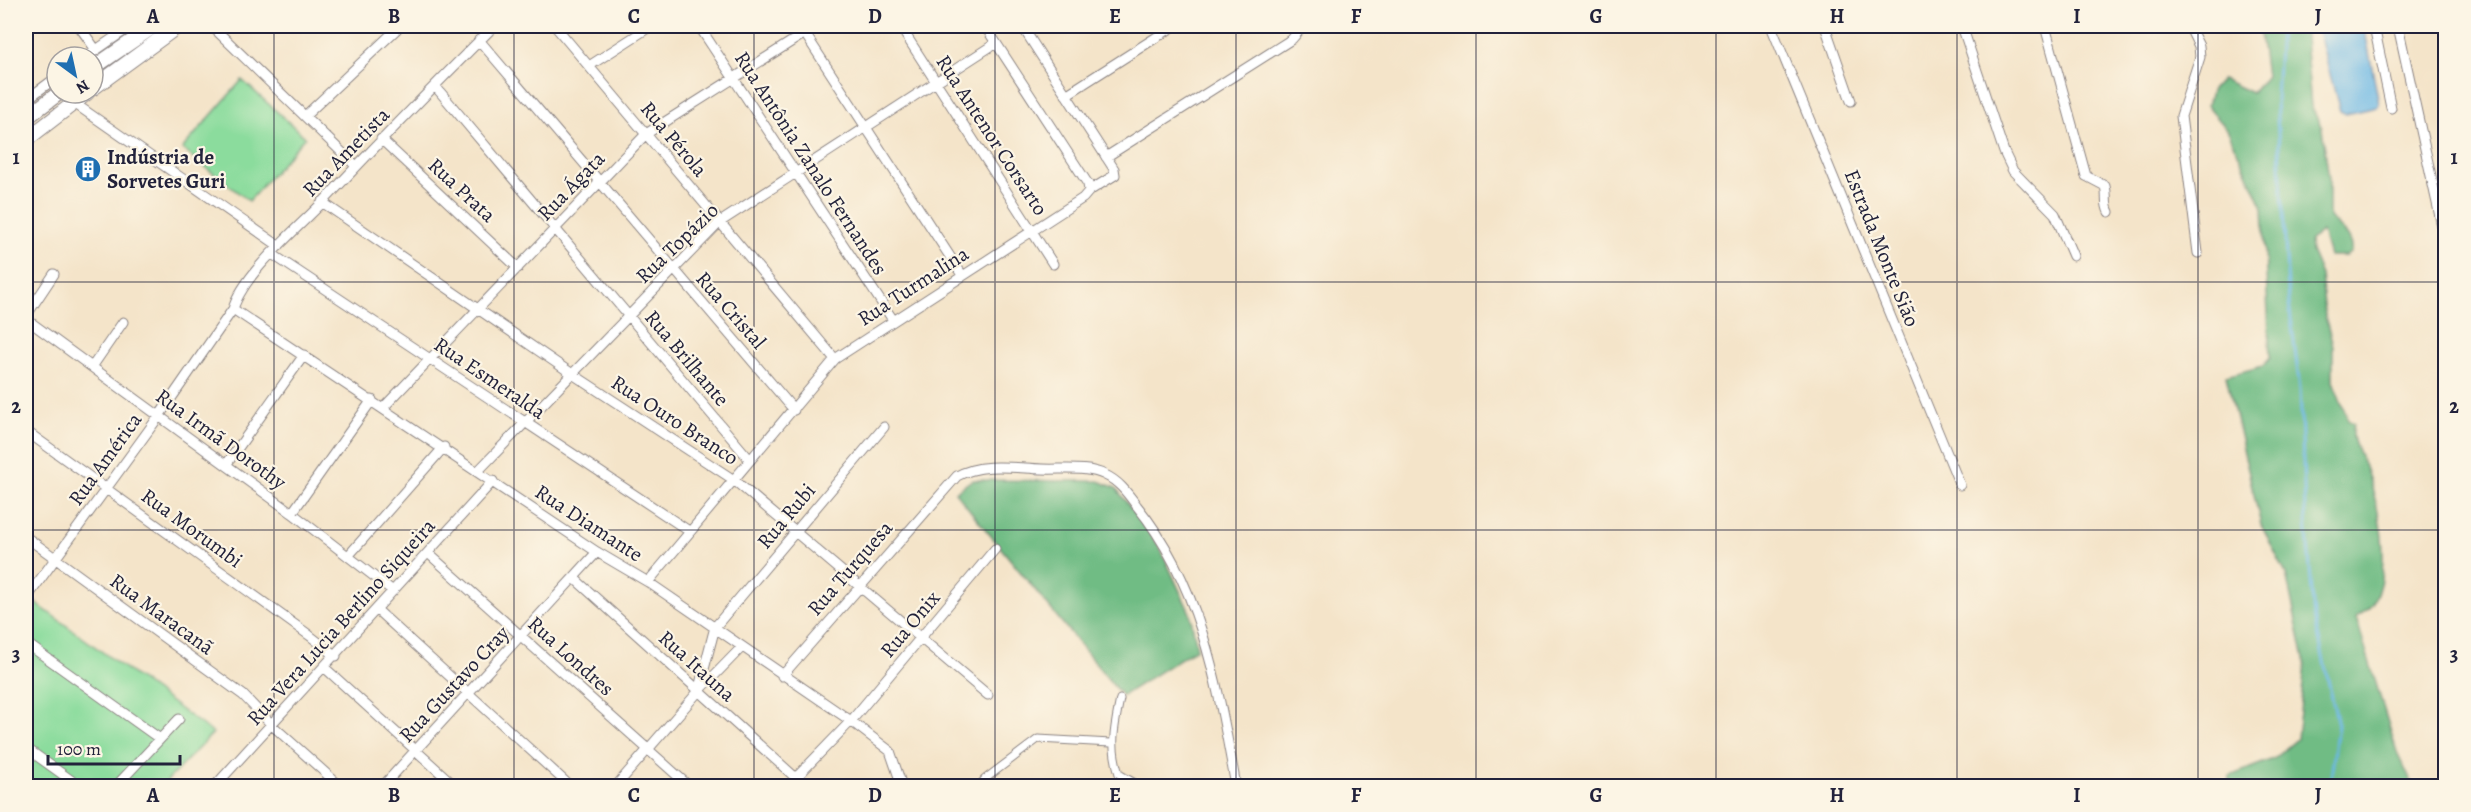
<svg xmlns="http://www.w3.org/2000/svg" width="2471" height="812" viewBox="0 0 2471 812" font-family="Alegreya,serif">
<style>
.green{fill:#8bdc9d;stroke:#567f6c;stroke-width:1.5}
.forest{fill:#70bc84;stroke:#496f60;stroke-width:1.5}
.water{fill:#6cb8e5;stroke:#476d90;stroke-width:1.5}
.lines{fill:none;stroke-linecap:round;stroke-linejoin:round}
.stream{stroke:#6cb8e5;stroke-width:3}
.pedestrian-casing{stroke:#8b8382;stroke-width:9}
.minor-casing{stroke:#8b8382;stroke-width:11}
.primary-casing{stroke:#8b8382;stroke-width:16}
.pedestrian{stroke:#fff;stroke-width:7}
.minor{stroke:#fff;stroke-width:9}
.primary{stroke:#fff;stroke-width:14}
.grid{fill:none;stroke:#22223b;stroke-width:1.5;stroke-opacity:0.55}
.labels{text-anchor:middle;dominant-baseline:central;stroke-width:4.5;stroke-linejoin:round;paint-order:stroke}
.street-label{font-size:21px;fill:#22223b;stroke:#fcf5e5}
.poi-label{font-size:21px;font-weight:bold;fill:#22223b;stroke:#fcf5e5;text-anchor:start}
.neatline{fill:none;stroke:#22223b;stroke-width:2}
.grid-label{font-size:20px;text-anchor:middle;font-weight:bold;fill:#22223b}
</style>
<rect width="100%" height="100%" fill="#fcf5e5"/>
<filter id="ink" filterUnits="userSpaceOnUse"><feTurbulence type="fractalNoise" baseFrequency=".0167" numOctaves="2"/><feDisplacementMap in="SourceGraphic" scale="12" xChannelSelector="R" yChannelSelector="G"/><feConvolveMatrix kernelMatrix="1 2 1 2 8 2 1 2 1" color-interpolation-filters="sRGB"/></filter>
<filter id="wash" filterUnits="userSpaceOnUse"><feTurbulence type="fractalNoise" baseFrequency=".008" numOctaves="4" result="noise"/><feDisplacementMap in="SourceGraphic" scale="24" xChannelSelector="R" yChannelSelector="G"/><feGaussianBlur stdDeviation="1.35" result="paint"/><feColorMatrix in="noise" values="0 0 0 0 0 0 0 0 0 0 0 0 0 0 0 0 0 1.4 0 .05"/><feComposite in="paint" operator="in"/></filter>
<g filter="url(#wash)">
<rect width="100%" height="100%" fill="#f4e4c9"/>
<!-- green -->
<path class="green" d="M 242,80 L 305,137 L 249,201 L 182,149 Z
M 26,596 L 213,733 L 162,786 L 26,786 Z"/>
<!-- forest -->
<path class="forest" d="M 2259,26 L 2304,26 L 2311,106 L 2322,128 L 2329,179 L 2329,217 C 2339,228 2353,237 2351,252 L 2346,256 L 2329,256 L 2322,232 L 2310,240 L 2311,252 L 2321,275 L 2325,316 L 2333,346 L 2333,381 L 2348,420 L 2354,424 C 2349,440 2360,453 2365,467 C 2379,505 2393,566 2373,603 C 2370,609 2361,613 2356,618 L 2397,752 L 2413,786 L 2228,786 L 2230,776 L 2273,759 L 2297,739 L 2305,664 L 2286,574 L 2261,525 L 2226,376 L 2263,366 L 2270,358 L 2263,207 L 2227,129 L 2207,106 L 2211,91 L 2222,79 L 2252,93 L 2266,76 Z
M 972,480 L 1099,481 L 1116,488 L 1159,546 L 1190,613 L 1197,648 L 1122,696 L 955,492 Z"/>
<!-- water -->
<path class="water" d="M 2323,26 L 2364,26 L 2379,104 L 2377,107 L 2346,114 L 2340,111 L 2319,34 Z"/>
<g class="lines">
<!-- stream -->
<path class="stream" d="M 2280,26 L 2276,101 L 2289,303 L 2300,389 L 2305,509 L 2314,616 L 2338,725 L 2330,786"/>
</g>
</g>
<g filter="url(#ink)">
<g class="lines">
<defs>
<path id="pedestrian" d="M 1120,699 C 1114,729 1110,745 1119,774 L 1140,786
M 979,786 L 985,779 L 1038,739 L 1111,743"/>
<path id="minor" d="M 79,26 L 96,50
M 211,26 L 218,32 L 226,26
M 555,26 L 835,359
M 699,26 L 893,320
M 800,26 L 962,275
M 900,26 L 1053,264
M 1022,26 L 1114,169 L 1115,175 L 1089,191
M 1771,26 L 1960,485
M 1825,26 L 1851,101
M 1962,26 L 2004,152 L 2013,171 L 2055,214 L 2073,256
M 2045,26 L 2086,176 L 2105,186 C 2108,196 2104,203 2109,212
M 2189,26 L 2199,46 L 2200,57 L 2181,116 L 2198,253
M 2374,26 L 2391,108
M 2398,26 L 2446,244
M 218,32 L 355,165
M 479,40 L 794,410
M 86,57 L 131,26
M 589,66 L 651,26
M 435,86 L 750,460
M 1066,95 L 1174,26
M 26,100 L 57,77
M 74,103 L 279,246
M 305,116 L 400,26
M 381,139 L 518,268
M 1106,157 L 1292,39 L 1303,26
M 322,202 L 571,373 L 734,480 L 988,695
M 272,254 L 689,531
M 233,309 L 597,552 L 648,582 L 851,721 L 890,751 L 902,786
M 26,316 L 54,274
M 26,319 L 292,513 L 393,591
M 92,367 L 123,322
M 383,408 L 646,134 L 816,26
M 26,431 L 309,635 L 336,656
M 226,465 L 304,355
M 478,471 L 720,222 L 996,43
M 292,513 L 372,400
M 26,537 L 243,695 L 273,726 L 340,786
M 428,553 L 689,786
M 349,555 L 444,447
M 575,579 L 796,778
M 648,582 L 835,359 L 1083,198 L 1089,191 L 1088,184 L 985,26
M 26,599 L 159,416 L 233,309 C 244,273 296,230 323,202 C 379,142 436,84 494,26
M 377,610 L 570,786
M 26,643 L 160,739
M 325,668 L 455,786
M 782,676 L 957,476 C 982,462 1014,468 1042,469 C 1061,470 1088,466 1105,475 C 1119,481 1128,494 1137,506 C 1202,586 1218,688 1236,786
M 698,692 L 715,627 L 884,427
M 26,748 L 79,786
M 116,786 L 179,719
M 215,786 L 493,481
M 383,786 L 597,552
M 616,786 L 698,692 L 742,647
M 788,786 L 851,721 L 995,549"/>
<path id="primary" d="M 93,68 L 154,26
M 93,88 L 178,26
M 26,140 L 87,93
M 26,140 L 28,125 L 26,118 L 59,93"/>
</defs>
<!-- pedestrian casing -->
<use href="#pedestrian" class="pedestrian-casing"/>
<!-- minor casing -->
<use href="#minor" class="minor-casing"/>
<!-- primary casing -->
<use href="#primary" class="primary-casing"/>
<!-- pedestrian -->
<use href="#pedestrian" class="pedestrian"/>
<!-- minor -->
<use href="#minor" class="minor"/>
<!-- primary -->
<use href="#primary" class="primary"/>
</g>
</g>
<!-- grid -->
<path class="grid" d="M 274,26 L 274,786M 514,26 L 514,786M 754,26 L 754,786M 995,26 L 995,786M 1236,26 L 1236,786M 1476,26 L 1476,786M 1716,26 L 1716,786M 1957,26 L 1957,786M 2198,26 L 2198,786M 26,282 L 2446,282M 26,530 L 2446,530"/>
<!-- icons -->
<defs>
<symbol id="building-disc" viewBox="-11 -11 22 22"><circle r="9.5" fill="#1f6fb2" stroke="#fcf5e5"/><path d="M-4-6H4V6H1V3H-1V6H-4ZM-2.5-4.3h1.7v1.8h-1.7ZM.8-4.3h1.7v1.8H.8ZM-2.5-1h1.7V.8h-1.7ZM.8-1h1.7V.8H.8Z" fill="#fff"/></symbol>
</defs>
<g fill-rule="evenodd">
<use href="#building-disc" x="73" y="154" width="30" height="30"/>
</g>
<g class="labels">
<!-- street labels -->
<g class="street-label">
<text transform="translate(992 135) rotate(57)">Rua Antenor Corsarto</text>
<text transform="translate(674 139) rotate(50)">Rua Pérola</text>
<text transform="translate(346 152) rotate(-46)">Rua Ametista</text>
<text transform="translate(811 163) rotate(57)">Rua Antônia Zanalo Fernandes</text>
<text transform="translate(571 186) rotate(-46)">Rua Ágata</text>
<text transform="translate(462 190) rotate(43)">Rua Prata</text>
<text transform="translate(677 243) rotate(-44)">Rua Topázio</text>
<text transform="translate(1882 248) rotate(68)">Estrada Monte Sião</text>
<text transform="translate(913 286) rotate(-33)">Rua Turmalina</text>
<text transform="translate(731 310) rotate(49)">Rua Cristal</text>
<text transform="translate(687 358) rotate(50)">Rua Brilhante</text>
<text transform="translate(490 378) rotate(34)">Rua Esmeralda</text>
<text transform="translate(675 420) rotate(33)">Rua Ouro Branco</text>
<text transform="translate(221 439) rotate(36)">Rua Irmã Dorothy</text>
<text transform="translate(105 459) rotate(-54)">Rua América</text>
<text transform="translate(786 516) rotate(-50)">Rua Rubi</text>
<text transform="translate(589 523) rotate(33)">Rua Diamante</text>
<text transform="translate(192 528) rotate(36)">Rua Morumbi</text>
<text transform="translate(850 568) rotate(-49)">Rua Turquesa</text>
<text transform="translate(162 614) rotate(36)">Rua Maracanã</text>
<text transform="translate(341 622) rotate(-48)">Rua Vera Lucia Berlino Siqueira</text>
<text transform="translate(910 624) rotate(-50)">Rua Onix</text>
<text transform="translate(571 656) rotate(42)">Rua Londres</text>
<text transform="translate(697 666) rotate(42)">Rua Itauna</text>
<text transform="translate(454 684) rotate(-47)">Rua Gustavo Cray</text>
</g>
<!-- poi labels -->
<g class="poi-label">
<text x="107" y="157">Indústria de<tspan x="107" dy="24">Sorvetes Guri</tspan></text>
</g>
</g>
<!-- margin -->
<rect width="2471" height="812" fill="none" stroke="#fcf5e5" stroke-width="66"/>
<!-- north arrow -->
<g transform="translate(75 75) rotate(147)"><circle r="28" fill="#fcf5e5" stroke="#a5a1a1" stroke-width="1.5"/>
<path d="M0-4.5L10 22L0 15L-10 22Z" fill="#1f6fb2"/>
<text y="-9" font-size="16" font-weight="bold" text-anchor="middle" fill="#22223b">N</text>
</g>
<!-- scale -->
<path d="M48 755v9h132v-9" fill="none" stroke="#22223b" stroke-width="3"/>
<text x="57" y="755" font-size="18" fill="#22223b" stroke="#fcf5e5" stroke-width="4.5" paint-order="stroke">100 m</text>
<rect x="33" y="33" width="2405" height="746" class="neatline"/>
<g class="grid-label">
<text x="153" y="23">A</text>
<text x="394" y="23">B</text>
<text x="634" y="23">C</text>
<text x="875" y="23">D</text>
<text x="1115" y="23">E</text>
<text x="1356" y="23">F</text>
<text x="1596" y="23">G</text>
<text x="1837" y="23">H</text>
<text x="2077" y="23">I</text>
<text x="2318" y="23">J</text>
<text x="16" y="164">1</text>
<text x="2454" y="164">1</text>
<text x="16" y="413">2</text>
<text x="2454" y="413">2</text>
<text x="16" y="661">3</text>
<text x="2454" y="661">3</text>
<text x="153" y="802">A</text>
<text x="394" y="802">B</text>
<text x="634" y="802">C</text>
<text x="875" y="802">D</text>
<text x="1115" y="802">E</text>
<text x="1356" y="802">F</text>
<text x="1596" y="802">G</text>
<text x="1837" y="802">H</text>
<text x="2077" y="802">I</text>
<text x="2318" y="802">J</text>
</g>
</svg>
